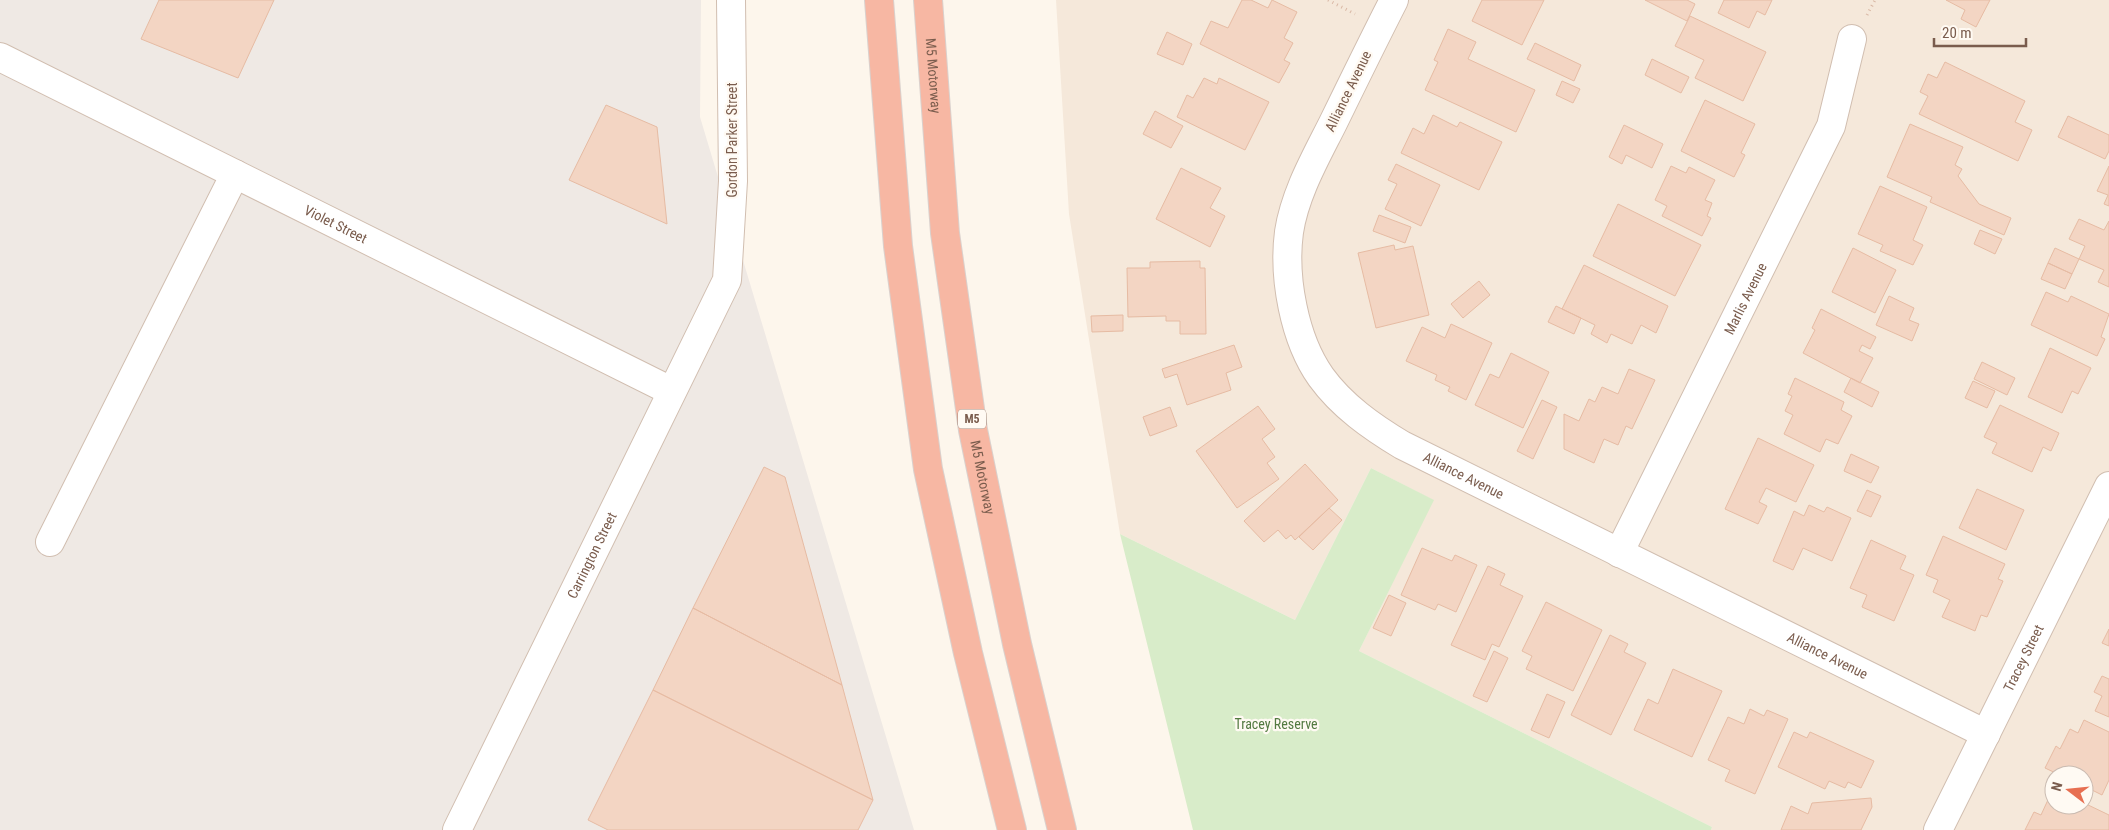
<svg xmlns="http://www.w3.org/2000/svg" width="2109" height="830" viewBox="0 0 2109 830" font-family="'Roboto Condensed',sans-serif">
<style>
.residential{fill:#f5e8da;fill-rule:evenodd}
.industrial{fill:#efe9e4}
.green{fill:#d8ecc9}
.building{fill:#f3d5c3;stroke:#e6bba3}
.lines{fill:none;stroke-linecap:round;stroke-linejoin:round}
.minor-casing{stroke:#d1beb0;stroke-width:30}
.highway-casing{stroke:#dad1cd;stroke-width:30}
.path{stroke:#d9b8a5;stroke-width:3;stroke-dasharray:1 4;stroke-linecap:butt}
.minor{stroke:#fff;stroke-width:28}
.highway{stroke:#f7b7a3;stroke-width:28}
.labels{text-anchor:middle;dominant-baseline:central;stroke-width:4.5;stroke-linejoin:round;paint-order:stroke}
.shield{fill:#fffaf3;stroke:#a28b7f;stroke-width:1}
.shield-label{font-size:12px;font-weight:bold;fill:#7a5c4d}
.street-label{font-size:14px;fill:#7a5c4d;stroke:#fffaf3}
.park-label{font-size:14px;fill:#537a41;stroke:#fffaf3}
</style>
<rect width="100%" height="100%" fill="#fdf6ec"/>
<!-- residential -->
<path class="residential" d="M 1056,0 L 2109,0 L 2109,830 L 1711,830 L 1712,827 L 1359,651 L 1433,500 L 1371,468 L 1295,620 L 1120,534 L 1069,214 ZM 2054,775 L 2084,775 L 2084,805 L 2054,805 Z"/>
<!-- industrial -->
<path class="industrial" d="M 0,0 L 701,0 L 700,117 L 914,830 L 0,830 Z"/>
<!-- green -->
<path class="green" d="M 1371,468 L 1434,500 L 1359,651 L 1712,827 L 1711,830 L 1193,830 L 1120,534 L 1295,620 Z"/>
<!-- building -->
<path class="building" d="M 159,0 L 274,0 L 238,78 L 141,39 Z
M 1242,0 L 1251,0 L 1268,8 L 1272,0 L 1297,12 L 1284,38 L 1293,43 L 1284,60 L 1290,63 L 1279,83 L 1200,44 L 1211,21 L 1228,28 Z
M 1482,0 L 1544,0 L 1522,45 L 1472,21 Z
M 1645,0 L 1687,0 L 1695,4 L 1687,21 Z
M 1724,0 L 1772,0 L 1765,15 L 1757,11 L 1749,28 L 1718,13 Z
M 1946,0 L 1990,0 L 1976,27 L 1961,19 L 1965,10 Z
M 1690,16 L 1766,52 L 1743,101 L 1695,78 L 1704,60 L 1675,46 Z
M 1448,29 L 1476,42 L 1468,59 L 1535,90 L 1516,132 L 1425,90 L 1438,62 L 1434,60 Z
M 1167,32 L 1192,44 L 1183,65 L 1157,54 Z
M 1535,43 L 1581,65 L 1574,81 L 1527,59 Z
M 1652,59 L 1689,77 L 1681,93 L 1645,75 Z
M 1945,62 L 2025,101 L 2015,122 L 2032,130 L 2018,161 L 1919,114 L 1928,96 L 1920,92 L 1928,74 L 1937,78 Z
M 1204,78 L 1217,84 L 1219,78 L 1269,102 L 1245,150 L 1177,117 L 1187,95 L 1193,98 Z
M 1562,81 L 1580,89 L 1573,103 L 1556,95 Z
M 1705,100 L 1755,124 L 1741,153 L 1745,155 L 1734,177 L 1681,151 Z
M 606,105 L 657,127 L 667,224 L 569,180 Z
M 1155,111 L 1183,126 L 1171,148 L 1143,134 Z
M 1433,115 L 1457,127 L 1460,122 L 1502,142 L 1479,190 L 1401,153 L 1413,128 L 1424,134 Z
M 2068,116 L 2109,135 L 2109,151 L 2105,159 L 2058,137 Z
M 1910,124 L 1963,147 L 1955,165 L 1962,169 L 1958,176 L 1979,204 L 2011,218 L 2004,235 L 1930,202 L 1932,197 L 1887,177 Z
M 1624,125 L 1663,144 L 1652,168 L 1626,155 L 1622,164 L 1609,157 Z
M 1396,164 L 1440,185 L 1421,226 L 1385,209 L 1397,184 L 1388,180 Z
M 1671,166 L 1686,173 L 1689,167 L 1715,180 L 1705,200 L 1712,203 L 1707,216 L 1711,218 L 1702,236 L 1662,216 L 1667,206 L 1655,200 Z
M 2109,166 L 2109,206 L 2104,204 L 2108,195 L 2097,191 Z
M 1181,168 L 1221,188 L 1210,208 L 1225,216 L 1210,247 L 1156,219 Z
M 1880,186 L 1927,207 L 1913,240 L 1923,245 L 1913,265 L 1880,251 L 1883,245 L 1858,234 Z
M 1618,204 L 1701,245 L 1675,296 L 1593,256 Z
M 1379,215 L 1411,227 L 1405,243 L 1373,231 Z
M 2079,219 L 2104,230 L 2109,221 L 2109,287 L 2098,282 L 2104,270 L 2079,259 L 2085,246 L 2069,239 Z
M 1980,230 L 2002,239 L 1995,254 L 1974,244 Z
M 1394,245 L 1395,250 L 1413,246 L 1429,315 L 1376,328 L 1358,253 Z
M 1853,248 L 1896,270 L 1875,313 L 1832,292 Z
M 2055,248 L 2079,259 L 2072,274 L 2048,263 Z
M 1200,261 L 1200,268 L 1205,268 L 1206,334 L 1180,334 L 1180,321 L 1166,321 L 1166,316 L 1128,317 L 1127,268 L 1150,268 L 1150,262 Z
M 2048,263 L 2072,274 L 2065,289 L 2041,279 Z
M 1584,265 L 1668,306 L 1656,333 L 1641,325 L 1632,344 L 1611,334 L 1607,343 L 1591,334 L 1595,325 L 1562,309 Z
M 1479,281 L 1490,295 L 1463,318 L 1451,304 Z
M 2046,292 L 2068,302 L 2071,296 L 2109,314 L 2101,337 L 2105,339 L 2097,356 L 2031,325 Z
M 1889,296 L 1914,308 L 1909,320 L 1919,324 L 1912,341 L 1876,325 Z
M 1556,306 L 1581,318 L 1574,334 L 1548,322 Z
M 1821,309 L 1876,337 L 1870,349 L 1862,345 L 1859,351 L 1873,358 L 1860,383 L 1803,353 L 1815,330 L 1812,328 Z
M 1123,315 L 1123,331 L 1092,332 L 1091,316 Z
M 1451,324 L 1492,343 L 1466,400 L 1448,391 L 1450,387 L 1435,380 L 1437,375 L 1406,361 L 1422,327 L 1445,338 Z
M 1234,345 L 1242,367 L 1226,373 L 1231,390 L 1187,405 L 1177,374 L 1165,378 L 1162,369 Z
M 2050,348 L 2091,368 L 2078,394 L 2072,391 L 2062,413 L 2028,397 Z
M 1511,353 L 1549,372 L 1523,428 L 1475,405 L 1490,374 L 1499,378 Z
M 1982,362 L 2015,378 L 2007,395 L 1974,379 Z
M 1629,369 L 1655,380 L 1632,429 L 1626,426 L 1618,445 L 1604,439 L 1594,463 L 1564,449 L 1564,414 L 1579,421 L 1589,399 L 1595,402 L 1602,387 L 1618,394 Z
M 1795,378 L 1844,402 L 1841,410 L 1852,416 L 1838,444 L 1826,439 L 1820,452 L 1784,434 L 1793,415 L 1785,411 L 1792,396 L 1788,394 Z
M 1851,378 L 1879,392 L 1872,407 L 1844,392 Z
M 1973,381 L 1995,391 L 1987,408 L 1965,398 Z
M 1542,400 L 1557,407 L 1533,459 L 1517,451 Z
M 2000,405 L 2059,433 L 2051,451 L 2043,447 L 2032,472 L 1992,453 L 1997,443 L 1984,437 Z
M 1258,406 L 1275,429 L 1262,439 L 1275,457 L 1267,463 L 1279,479 L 1237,508 L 1196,451 Z
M 1170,407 L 1177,426 L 1150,436 L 1143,417 Z
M 1758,438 L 1814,465 L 1796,502 L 1766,488 L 1759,502 L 1767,506 L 1758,524 L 1725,509 Z
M 1851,454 L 1879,467 L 1871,483 L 1844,471 Z
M 1305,464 L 1338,500 L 1295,540 L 1291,535 L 1286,539 L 1278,530 L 1264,542 L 1244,521 Z
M 764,467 L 785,477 L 842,685 L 693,608 Z
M 1977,489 L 2024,510 L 2006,550 L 1959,528 Z
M 1867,490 L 1881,496 L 1871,517 L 1857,511 Z
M 1809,505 L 1824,512 L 1827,507 L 1851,518 L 1832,561 L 1803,548 L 1793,570 L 1773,561 L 1794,511 L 1804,516 Z
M 1329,508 L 1342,520 L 1313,550 L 1299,537 Z
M 1943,536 L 2005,564 L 1998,579 L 2003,581 L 1987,617 L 1981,615 L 1975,631 L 1942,617 L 1950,600 L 1933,592 L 1938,580 L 1926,575 Z
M 1871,540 L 1906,556 L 1900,569 L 1914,575 L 1894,621 L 1862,607 L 1867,595 L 1850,588 Z
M 1422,548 L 1452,561 L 1455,555 L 1477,565 L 1456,612 L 1438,604 L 1435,610 L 1401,595 Z
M 1488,566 L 1505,574 L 1500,585 L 1523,596 L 1499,647 L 1492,644 L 1485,660 L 1451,645 Z
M 1389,595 L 1406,603 L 1391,636 L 1373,628 Z
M 1546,602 L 1602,630 L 1573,691 L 1526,669 L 1532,656 L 1522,651 Z
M 693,608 L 842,685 L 873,800 L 653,690 Z
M 2109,629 L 2109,646 L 2102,643 Z
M 1610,635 L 1628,644 L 1624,652 L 1646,663 L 1611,735 L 1571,715 Z
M 1494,651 L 1508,658 L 1487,702 L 1473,696 Z
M 1673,669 L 1722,691 L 1692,757 L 1634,730 L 1648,699 L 1658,704 Z
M 2102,676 L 2109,679 L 2109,717 L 2095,711 L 2102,696 L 2094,692 Z
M 653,690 L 873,800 L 858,830 L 608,830 L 588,820 Z
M 1547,694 L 1565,702 L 1549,738 L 1531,730 Z
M 1750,709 L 1764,716 L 1767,710 L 1788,719 L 1755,794 L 1725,781 L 1730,770 L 1708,760 L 1728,717 L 1744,724 Z
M 2084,720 L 2109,732 L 2109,780 L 2102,795 L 2084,786 L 2084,775 L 2060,775 L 2045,768 L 2056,746 L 2060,749 L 2070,729 L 2078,733 Z
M 1794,732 L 1807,738 L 1810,732 L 1874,761 L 1861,788 L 1848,782 L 1845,788 L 1829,781 L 1825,789 L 1778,767 Z
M 2053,789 L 2054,805 L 2084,803 L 2109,815 L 2109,830 L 2025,830 L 2034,812 L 2041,815 Z
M 1871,798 L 1872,807 L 1861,830 L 1781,830 L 1791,806 L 1808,814 L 1812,803 Z"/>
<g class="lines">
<defs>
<g id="minor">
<path id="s1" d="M 1394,0 C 1373,41 1353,82 1333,123 C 1316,157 1295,193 1289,232 C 1283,277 1294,339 1321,377 C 1342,406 1372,427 1402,445 L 1986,734"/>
<path id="s2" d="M 0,57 L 671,391"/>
<path d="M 50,542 L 235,174"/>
<path id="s3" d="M 1619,553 L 1831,126 L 1852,39"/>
<path id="s4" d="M 457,830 L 727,280 L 733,181 L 731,0"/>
<path id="s5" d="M 1938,830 L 2109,486"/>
</g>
<g id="highway">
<path d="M 879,0 L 898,246 L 928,469 L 968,653 L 1012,830"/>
<path id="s6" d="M 928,0 L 945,233 L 973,430 L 1017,644 L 1062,830"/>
</g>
</defs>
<!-- minor casing -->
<use href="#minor" class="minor-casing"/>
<!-- highway casing -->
<use href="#highway" class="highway-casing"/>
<!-- path -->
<path class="path" d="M 1328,0 L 1355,14
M 1867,15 L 1875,0"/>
<!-- minor -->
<use href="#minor" class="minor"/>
<!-- highway -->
<use href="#highway" class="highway"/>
</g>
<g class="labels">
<!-- shield labels -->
<rect class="shield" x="958" y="409.5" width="28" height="19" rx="4"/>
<g class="shield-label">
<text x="972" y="419">M5</text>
</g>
<!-- street labels -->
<g class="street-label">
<text stroke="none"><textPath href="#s6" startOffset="76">M5 Motorway</textPath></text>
<text transform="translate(1348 91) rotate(-64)">Alliance Avenue</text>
<text transform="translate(732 140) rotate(-90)">Gordon Parker Street</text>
<text stroke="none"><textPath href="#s2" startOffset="375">Violet Street</textPath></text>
<text stroke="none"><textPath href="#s3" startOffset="284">Marlis Avenue</textPath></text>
<text stroke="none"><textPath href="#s1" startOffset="582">Alliance Avenue</textPath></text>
<text stroke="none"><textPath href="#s6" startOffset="481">M5 Motorway</textPath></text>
<text stroke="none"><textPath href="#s4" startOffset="306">Carrington Street</textPath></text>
<text stroke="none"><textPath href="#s1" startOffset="988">Alliance Avenue</textPath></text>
<text stroke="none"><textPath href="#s5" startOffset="192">Tracey Street</textPath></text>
</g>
<!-- park labels -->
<g class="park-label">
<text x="1276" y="724">Tracey Reserve</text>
</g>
</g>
<!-- north arrow -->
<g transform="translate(2069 790) rotate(286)"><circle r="24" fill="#fffaf3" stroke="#cabbb1"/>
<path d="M0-4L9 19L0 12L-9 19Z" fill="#e76f51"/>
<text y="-8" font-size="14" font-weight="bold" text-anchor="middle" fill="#7a5c4d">N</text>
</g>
<!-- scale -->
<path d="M1934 38v8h92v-8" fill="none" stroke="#7a5c4d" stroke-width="2.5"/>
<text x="1942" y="38" font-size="15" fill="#7a5c4d" stroke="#fffaf3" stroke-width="4" paint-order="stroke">20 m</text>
</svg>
